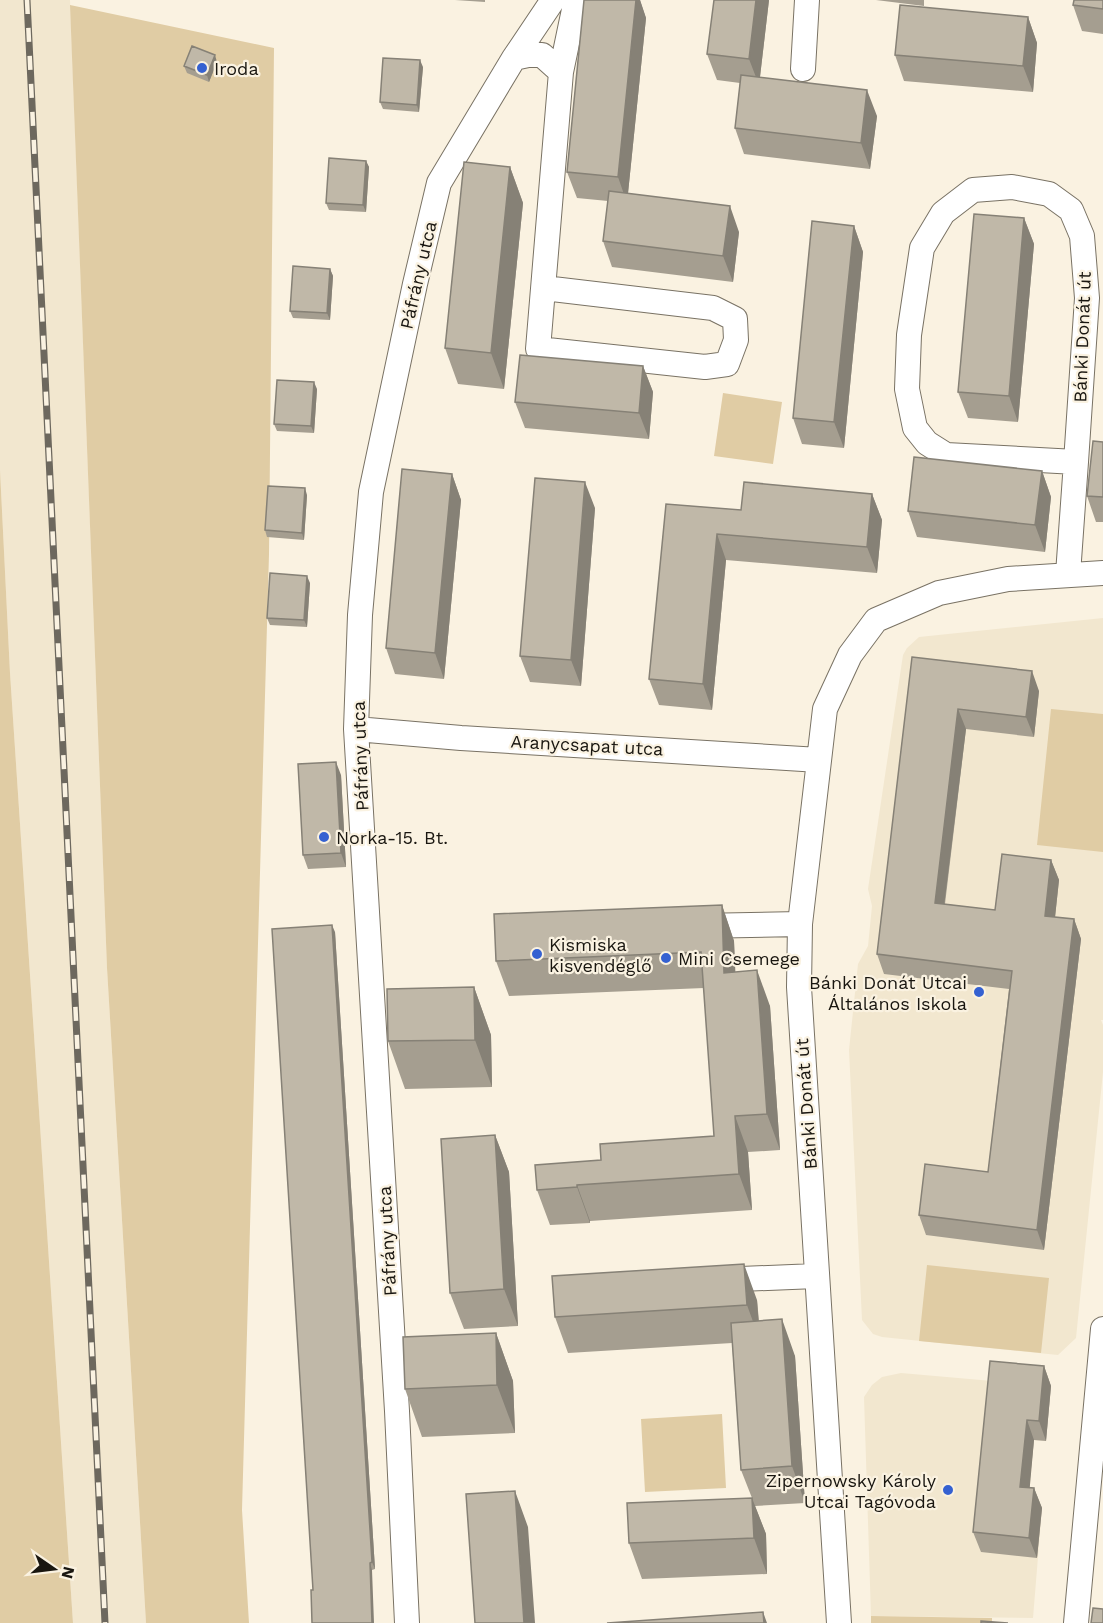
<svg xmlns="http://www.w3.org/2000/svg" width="1103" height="1623" viewBox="0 0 1103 1623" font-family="'Work Sans',sans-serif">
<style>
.built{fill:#f2e7cf}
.green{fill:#e0cca4}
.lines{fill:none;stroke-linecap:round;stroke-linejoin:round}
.street-casing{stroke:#797264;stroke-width:26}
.street{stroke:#fff;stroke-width:24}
.rail-casing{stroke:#6d685e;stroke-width:7}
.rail{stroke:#faf2e1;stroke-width:4.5;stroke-dasharray:14;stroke-linecap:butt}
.wall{fill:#a59e90}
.shaded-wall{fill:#868176}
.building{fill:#c0b8a8;stroke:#868176;stroke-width:1.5}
.poi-dot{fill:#3561d1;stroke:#faf2e1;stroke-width:2}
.labels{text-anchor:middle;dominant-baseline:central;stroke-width:4.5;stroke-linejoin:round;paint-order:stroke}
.poi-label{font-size:18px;fill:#191610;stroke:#faf2e1;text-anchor:start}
.street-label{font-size:18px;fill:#191610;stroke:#faf2e1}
</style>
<rect width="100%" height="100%" fill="#faf2e1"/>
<!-- built -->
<path class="built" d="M 0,0 L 70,0 L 107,968 L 146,1623 L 73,1623 L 10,673 L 0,470 Z
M 1103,618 L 1103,1020 L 1101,1020 L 1103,1025 L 1103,1072 L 1076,1338 L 1058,1355 L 882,1337 L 873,1334 L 862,1320 L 849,1050 L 858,964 L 868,946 L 872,906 L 868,889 L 903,655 L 907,648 L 919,637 Z
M 901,1373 L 1051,1386 L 1046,1441 L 1034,1440 L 1028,1507 L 1042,1508 L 1033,1618 L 871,1616 L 864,1397 L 872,1385 L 882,1377 Z"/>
<!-- green -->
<path class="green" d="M 70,5 L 274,48 L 269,554 L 242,1510 L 249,1623 L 146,1623 L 107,968 Z
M 723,393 L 782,402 L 773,464 L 714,456 Z
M 0,470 L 10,673 L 73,1623 L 0,1623 Z
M 1051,709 L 1103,714 L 1103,852 L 1037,845 Z
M 927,1265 L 1049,1278 L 1041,1353 L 919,1341 Z
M 722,1414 L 726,1488 L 645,1492 L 641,1419 Z
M 871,1616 L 992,1618 L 992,1623 L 871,1623 Z"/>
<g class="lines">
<defs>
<path id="street" d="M 514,58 L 528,55 L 542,55 L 561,72
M 803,69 L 807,0
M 544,288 L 713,308 L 735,319 L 736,340 L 727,364 L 705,367 L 538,349 L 561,72 L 576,0
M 1068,574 L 1076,462 L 1087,298 L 1082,236 L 1071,210 L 1049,194 L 1012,187 L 973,190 L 943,213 L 922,248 L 909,335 L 907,389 L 915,428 L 927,443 L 946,455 L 1076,462
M 356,729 L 461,738 L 819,760
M 697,926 L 800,924
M 717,1280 L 816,1276
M 407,1623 L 397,1411 L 356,729 L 360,615 L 371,492 L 415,284 L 439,183 L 514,58 L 553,0
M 839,1623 L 799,987 L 800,924 L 825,709 L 850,655 L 876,620 L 939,593 L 1008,579 L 1103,573
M 1076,1623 L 1103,1329"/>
</defs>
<!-- street casing -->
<use href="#street" class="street-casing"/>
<!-- street -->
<use href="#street" class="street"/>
<defs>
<path id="rail" d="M 27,0 L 105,1623"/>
</defs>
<!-- rail casing -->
<use href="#rail" class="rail-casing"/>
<!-- rail -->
<use href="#rail" class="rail"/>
</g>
<!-- wall -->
<path class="wall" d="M 455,0 L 485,0 L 485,2 Z
M 584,0 L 640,0 L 646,18 L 628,193 L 739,232 L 733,282 L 612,267 L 603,241 L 608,201 L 577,198 L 567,172 Z
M 769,0 L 760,77 L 877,116 L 870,169 L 744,154 L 735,128 L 740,83 L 717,80 L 707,54 Z
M 876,0 L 924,0 L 924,6 Z
M 1103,0 L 1103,34 L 1082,31 L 1073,5 Z
M 1028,17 L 1037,43 L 1033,92 L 904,81 L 895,55 Z
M 217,62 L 209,82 L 187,73 L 184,66 Z
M 423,67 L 419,112 L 383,109 L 380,102 Z
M 366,161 L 369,167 L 366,212 L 329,210 L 326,203 Z
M 510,167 L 523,203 L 504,389 L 458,384 L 445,348 Z
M 1024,218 L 1034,244 L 1018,422 L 968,418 L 958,392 Z
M 854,226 L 863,252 L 844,448 L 802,444 L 793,418 Z
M 330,269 L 333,276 L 330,320 L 293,318 L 290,311 Z
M 643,366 L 653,392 L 649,439 L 525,428 L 515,402 Z
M 317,389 L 314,433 L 277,431 L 274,424 Z
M 1103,442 L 1103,522 L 1096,522 L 1087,496 Z
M 1042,471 L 1051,497 L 1045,552 L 917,537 L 908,511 Z
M 452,474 L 461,500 L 444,679 L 395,674 L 386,648 Z
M 872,494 L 882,520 L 877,573 L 726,560 L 712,710 L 659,705 L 649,679 L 666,504 L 741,510 Z
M 307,495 L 304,540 L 267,537 L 265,530 Z
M 595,508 L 581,686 L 530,682 L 520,656 Z
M 310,583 L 307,627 L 270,625 L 267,618 Z
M 912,657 L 1039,691 L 1034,737 L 966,729 L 945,904 L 995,910 L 1051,860 L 1059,880 L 1055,917 L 1074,919 L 1081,939 L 1044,1250 L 926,1235 L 919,1215 L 988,1172 L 1009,989 L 884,974 L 877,954 Z
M 341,775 L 346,867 L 308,869 L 303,855 Z
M 722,905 L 734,941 L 735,972 L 770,1006 L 780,1150 L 748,1152 L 752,1210 L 590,1221 L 590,1223 L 550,1225 L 537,1190 L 601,1160 L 714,1136 L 704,988 L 509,996 L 496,961 Z
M 335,932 L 375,1569 L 313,1590 Z
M 474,987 L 491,1035 L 492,1087 L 405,1089 L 388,1041 Z
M 495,1135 L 509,1172 L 518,1326 L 464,1329 L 450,1293 Z
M 757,1300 L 759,1321 L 795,1356 L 805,1503 L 755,1506 L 766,1534 L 767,1574 L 642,1579 L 629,1543 L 752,1498 L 741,1470 L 732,1343 L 568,1353 L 555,1317 Z
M 496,1333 L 513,1381 L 515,1433 L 422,1437 L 405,1389 Z
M 1044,1366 L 1051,1386 L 1046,1441 L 1034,1440 L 1029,1488 L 1034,1488 L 1042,1508 L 1037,1558 L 981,1552 L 973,1532 Z"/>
<!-- shaded-wall -->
<path class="shaded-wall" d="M 636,0 L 640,0 L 646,18 L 627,203 L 618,177 Z
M 756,0 L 769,0 L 759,85 L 749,59 Z
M 1028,17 L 1037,43 L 1033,92 L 1023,66 Z
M 215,55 L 217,62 L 209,82 L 207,75 Z
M 420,60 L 423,67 L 419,112 L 417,105 Z
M 867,90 L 877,116 L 870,169 L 861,143 Z
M 366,161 L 369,167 L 366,212 L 363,205 Z
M 510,167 L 523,203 L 504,389 L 491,353 Z
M 730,206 L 739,232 L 733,282 L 723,256 Z
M 1024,218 L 1034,244 L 1018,422 L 1009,396 Z
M 854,226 L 863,252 L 844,448 L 834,422 Z
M 330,269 L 333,276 L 330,320 L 327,313 Z
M 643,366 L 653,392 L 649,439 L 639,413 Z
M 314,382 L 317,389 L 314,433 L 311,426 Z
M 1042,471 L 1051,497 L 1045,552 L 1035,525 Z
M 452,474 L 461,500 L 444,679 L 435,653 Z
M 585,482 L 595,508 L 581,686 L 571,660 Z
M 305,488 L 307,495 L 304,540 L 302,533 Z
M 872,494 L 882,520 L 877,573 L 867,547 Z
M 717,534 L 726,560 L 712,710 L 703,684 Z
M 307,576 L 310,583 L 307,627 L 304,620 Z
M 1032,671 L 1039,691 L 1034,737 L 1026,717 Z
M 958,709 L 966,729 L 942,923 L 935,903 Z
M 336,762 L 341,775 L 346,867 L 341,853 Z
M 1051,860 L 1059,880 L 1053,936 L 1045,916 Z
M 722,905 L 734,941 L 737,1008 L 724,973 Z
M 1074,919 L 1081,939 L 1044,1250 L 1037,1230 Z
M 332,925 L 335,932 L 375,1569 L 372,1562 Z
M 757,970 L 770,1006 L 780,1150 L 767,1114 Z
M 474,987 L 491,1035 L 492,1087 L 475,1040 Z
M 735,1116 L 748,1152 L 752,1210 L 739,1174 Z
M 495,1135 L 509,1172 L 518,1326 L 504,1289 Z
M 577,1185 L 590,1221 L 590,1223 L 577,1187 Z
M 744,1264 L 757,1300 L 760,1341 L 747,1305 Z
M 782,1319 L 795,1356 L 805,1503 L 792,1466 Z
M 496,1333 L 513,1381 L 515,1433 L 497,1385 Z
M 1044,1366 L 1051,1386 L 1046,1441 L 1039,1421 Z
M 1027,1420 L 1034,1440 L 1028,1507 L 1020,1487 Z
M 1034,1488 L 1042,1508 L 1037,1558 L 1029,1538 Z
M 515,1491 L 528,1527 L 535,1623 L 524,1623 Z
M 752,1498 L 766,1534 L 767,1574 L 754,1538 Z
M 370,1563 L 372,1570 L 374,1623 L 372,1623 Z
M 763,1612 L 767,1623 L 764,1623 Z"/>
<!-- building -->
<path class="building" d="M 584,0 L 636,0 L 618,177 L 567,172 Z
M 714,0 L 756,0 L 749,59 L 707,54 Z
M 1074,0 L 1103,0 L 1103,9 L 1073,5 Z
M 900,5 L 1028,17 L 1023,66 L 895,55 Z
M 192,46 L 215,55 L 207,75 L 184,66 Z
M 383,58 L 420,60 L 417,105 L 380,102 Z
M 741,75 L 867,90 L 861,143 L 735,128 Z
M 329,158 L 366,161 L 363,205 L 326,203 Z
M 464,162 L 510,167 L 491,353 L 445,348 Z
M 609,191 L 730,206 L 723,256 L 603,241 Z
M 974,214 L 1024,218 L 1009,396 L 958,392 Z
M 812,221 L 854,226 L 834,422 L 793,418 Z
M 293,266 L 330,269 L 327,313 L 290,311 Z
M 520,355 L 643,366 L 639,413 L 515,402 Z
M 277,380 L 314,382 L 311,426 L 274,424 Z
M 1093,441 L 1103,442 L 1103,497 L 1087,496 Z
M 914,457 L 1042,471 L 1035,525 L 908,511 Z
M 402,469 L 452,474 L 435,653 L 386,648 Z
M 535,478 L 585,482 L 571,660 L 520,656 Z
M 744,482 L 872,494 L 867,547 L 717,534 L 703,684 L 649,679 L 666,504 L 741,510 Z
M 268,486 L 305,488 L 302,533 L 265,530 Z
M 270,573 L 307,576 L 304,620 L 267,618 Z
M 912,657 L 1032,671 L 1026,717 L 958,709 L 935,903 L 995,910 L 1002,854 L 1051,860 L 1045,916 L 1074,919 L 1037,1230 L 919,1215 L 925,1164 L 988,1172 L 1012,971 L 877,954 Z
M 336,762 L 341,853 L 303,855 L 298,764 Z
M 722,905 L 724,973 L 757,970 L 767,1114 L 735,1116 L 739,1174 L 577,1185 L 577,1187 L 537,1190 L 535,1165 L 601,1160 L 600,1144 L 714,1136 L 701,952 L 496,961 L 494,914 Z
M 332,925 L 372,1562 L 370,1563 L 372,1623 L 312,1623 L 311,1590 L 313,1590 L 272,929 Z
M 474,987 L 475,1040 L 388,1041 L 387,989 Z
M 495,1135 L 504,1289 L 450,1293 L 441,1139 Z
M 744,1264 L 747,1305 L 555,1317 L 552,1276 Z
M 782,1319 L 792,1466 L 741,1470 L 731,1323 Z
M 496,1333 L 497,1385 L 405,1389 L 403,1337 Z
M 990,1361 L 1044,1366 L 1039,1421 L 1027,1420 L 1020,1487 L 1034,1488 L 1029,1538 L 973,1532 Z
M 515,1491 L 524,1623 L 475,1623 L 466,1494 Z
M 752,1498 L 754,1538 L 629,1543 L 627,1503 Z
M 1093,1608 L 1103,1609 L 1103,1623 L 1091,1623 Z
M 763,1612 L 764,1623 L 607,1623 Z
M 981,1621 L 1008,1623 L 981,1623 Z"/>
<!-- markers -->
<g class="poi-dot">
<circle cx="202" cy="68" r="6"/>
<circle cx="324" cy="837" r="6"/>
<circle cx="537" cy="954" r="6"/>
<circle cx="666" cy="958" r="6"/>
<circle cx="979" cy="992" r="6"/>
<circle cx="948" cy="1490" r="6"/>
</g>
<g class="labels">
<!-- poi labels -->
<g class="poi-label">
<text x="214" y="68">Iroda</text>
<text x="336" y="837">Norka-15. Bt.</text>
<text x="549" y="944">Kismiska<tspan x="549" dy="21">kisvendéglő</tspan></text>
<text x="678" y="958">Mini Csemege</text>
<text x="967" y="982" text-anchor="end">Bánki Donát Utcai<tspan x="967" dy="21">Általános Iskola</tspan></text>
<text x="936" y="1480" text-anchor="end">Zipernowsky Károly<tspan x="936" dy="21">Utcai Tagóvoda</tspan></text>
</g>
<!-- street labels -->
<g class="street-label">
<text transform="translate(418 275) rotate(-77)">Páfrány utca</text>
<text transform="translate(1082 337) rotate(-88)">Bánki Donát út</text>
<text transform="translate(587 745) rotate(3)">Aranycsapat utca</text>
<text transform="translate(360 756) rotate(-92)">Páfrány utca</text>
<text transform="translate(806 1104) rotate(-94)">Bánki Donát út</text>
<text transform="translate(387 1241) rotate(-93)">Páfrány utca</text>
</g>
</g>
<!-- north arrow -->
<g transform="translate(54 1569) rotate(104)" stroke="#faf2e1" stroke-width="4.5" paint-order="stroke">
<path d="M0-4.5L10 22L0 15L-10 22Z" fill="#191610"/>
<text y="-9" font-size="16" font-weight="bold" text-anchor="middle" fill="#191610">N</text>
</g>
</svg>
